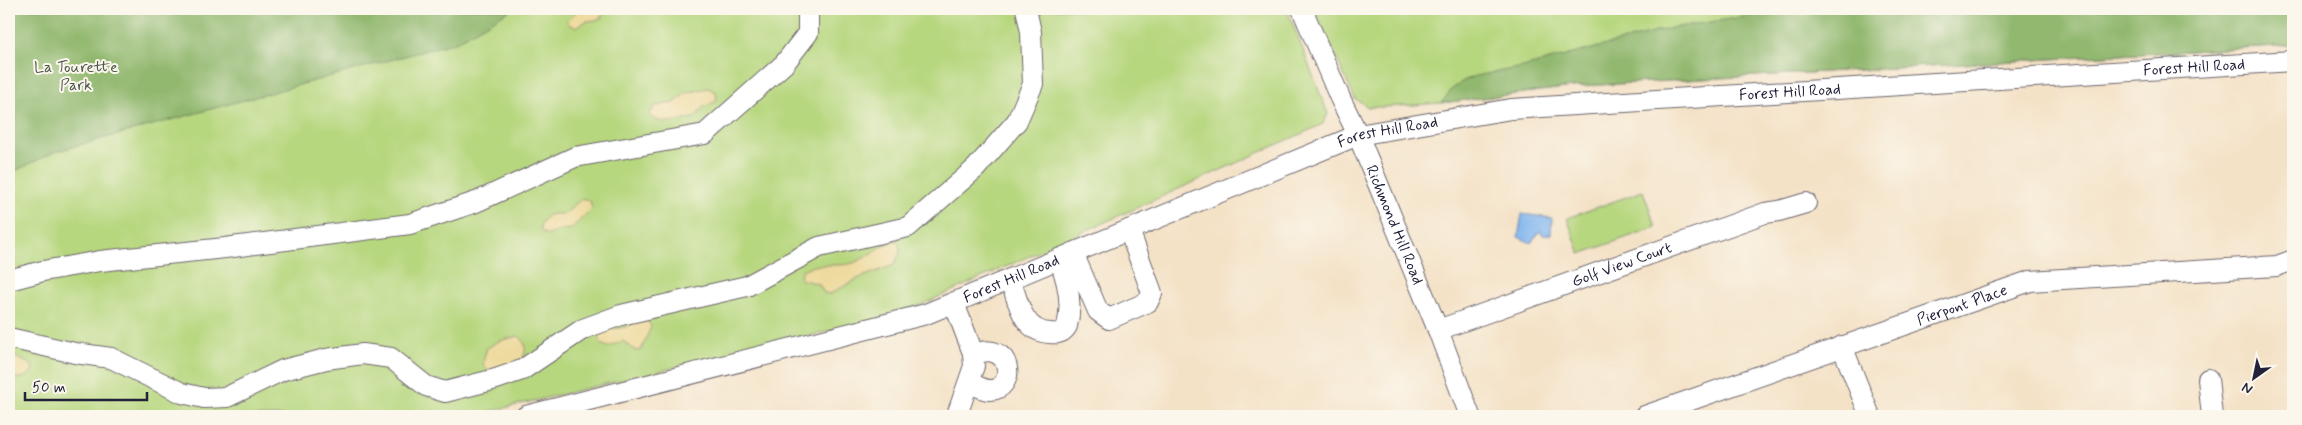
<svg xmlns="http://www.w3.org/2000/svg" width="2302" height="425" viewBox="0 0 2302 425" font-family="Mynerve,sans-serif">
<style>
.green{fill:#b7d77f;stroke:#6c7c5d}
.forest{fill:#91b86e;stroke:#5a6d54}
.sand{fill:#eeda9e;stroke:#887e6c}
.water{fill:#80b5ee;stroke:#516c94}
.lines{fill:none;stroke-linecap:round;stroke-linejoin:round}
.minor-casing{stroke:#6c656c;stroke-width:22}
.minor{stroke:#fff;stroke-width:20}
.labels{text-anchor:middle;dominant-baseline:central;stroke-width:4;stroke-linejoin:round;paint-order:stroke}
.park-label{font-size:16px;fill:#4f584f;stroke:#fbf7ec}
.street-label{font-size:16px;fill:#22223b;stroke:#fbf7ec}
</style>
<rect width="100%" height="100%" fill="#fbf7ec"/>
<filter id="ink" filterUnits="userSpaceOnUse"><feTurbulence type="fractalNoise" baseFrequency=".02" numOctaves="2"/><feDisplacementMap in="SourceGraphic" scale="10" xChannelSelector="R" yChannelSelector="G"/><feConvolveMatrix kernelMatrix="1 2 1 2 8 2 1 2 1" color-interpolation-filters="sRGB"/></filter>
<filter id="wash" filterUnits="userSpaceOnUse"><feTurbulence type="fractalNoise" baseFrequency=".0096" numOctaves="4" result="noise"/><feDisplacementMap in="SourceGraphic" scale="20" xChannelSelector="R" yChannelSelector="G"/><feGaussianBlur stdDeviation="1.12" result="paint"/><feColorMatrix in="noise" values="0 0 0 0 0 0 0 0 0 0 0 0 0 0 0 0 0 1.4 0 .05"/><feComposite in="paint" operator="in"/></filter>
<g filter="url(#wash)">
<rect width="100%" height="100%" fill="#f4e2c7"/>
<!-- green -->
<path class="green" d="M 9,9 L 1287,9 L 1328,114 L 1323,124 L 923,304 L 868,322 L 470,416 L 9,416 Z
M 1314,9 L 2293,9 L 2293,45 L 1581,86 L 1441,103 L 1386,107 L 1368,107 L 1355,99 Z
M 1643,191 L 1656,227 L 1580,254 L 1567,218 Z"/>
<!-- forest -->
<path class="forest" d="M 9,9 L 512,9 L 456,42 L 54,152 L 9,174 Z
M 1767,9 L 2293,9 L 2293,45 L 1581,86 L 1441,103 L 1452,89 L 1463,81 L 1475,76 L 1523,67 L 1671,28 L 1749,16 Z"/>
<!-- sand -->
<path class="sand" d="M 579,9 L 603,9 L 602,17 L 596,20 L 587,21 L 576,27 L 568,24 L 567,21 Z
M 708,88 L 716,92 L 717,98 L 715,102 L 703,107 L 696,117 C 683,121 660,127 649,115 L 655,106 L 674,103 L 686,93 Z
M 582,198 L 590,201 L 592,208 L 571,229 L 560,230 L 548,235 L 541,232 L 540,226 C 547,212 552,214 565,214 Z
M 896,241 L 899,243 L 900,252 L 894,265 L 857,279 L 830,294 L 824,293 L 819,284 L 800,279 L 802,270 C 819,261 836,268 853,263 C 869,258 879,245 896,241 Z
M 639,320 L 649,322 L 651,327 L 641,350 L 636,351 L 623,341 L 608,347 L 600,344 L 599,337 L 604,330 L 626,327 Z
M 518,336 C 528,342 526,352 522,361 L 491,373 L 484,367 L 483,362 L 487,348 L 499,341 Z
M 9,354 L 32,365 L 33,370 C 26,379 18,380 9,376 Z"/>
<!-- water -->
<path class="water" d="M 1522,214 L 1552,218 L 1551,234 L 1543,235 L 1540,231 L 1531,243 L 1518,237 Z"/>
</g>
<g filter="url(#ink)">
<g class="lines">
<defs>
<g id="minor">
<path id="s1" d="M 1302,9 L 1340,98 L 1358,135 L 1438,330 L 1470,416"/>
<path d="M 1073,253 L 1098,311 L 1109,319 L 1148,302 L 1152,293 L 1129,230"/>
<path d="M 1010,279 C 1018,300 1022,332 1050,333 C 1057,334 1063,333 1067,326 C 1073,303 1068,281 1059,259"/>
<path d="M 9,280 L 43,271 L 100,261 L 225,248 L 410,224 L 476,202 L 575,157 L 705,134 L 784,64 L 808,33 L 808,9"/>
<path d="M 954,303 L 973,353 L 974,366 L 957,415"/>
<path id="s2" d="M 1438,330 L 1765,213 L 1779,211 L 1806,203"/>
<path d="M 9,338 L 75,353 L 111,358 L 182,393 L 204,398 L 227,397 L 283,370 L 326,359 L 363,354 L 391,358 L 426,386 L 445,392 L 496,379 L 522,370 L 583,329 L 621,315 L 747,286 L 819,247 L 908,227 L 976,168 L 1017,121 L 1033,84 L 1031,32 L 1026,9"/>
<path d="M 1842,346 L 1870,416"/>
<path d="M 2208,379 L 2212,416"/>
<path d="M 969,383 C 975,385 982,389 988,390 C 1018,392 1013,337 973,355"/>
<path id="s3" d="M 526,416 L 926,314 L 1358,135 L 1511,109 L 2293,61"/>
<path id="s4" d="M 1645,416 L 2030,281 L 2277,266 L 2293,260"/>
</g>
</defs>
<!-- minor casing -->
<use href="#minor" class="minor-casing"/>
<!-- minor -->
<use href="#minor" class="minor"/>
</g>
</g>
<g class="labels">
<!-- park labels -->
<g class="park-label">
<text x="76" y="67">La Tourette<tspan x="76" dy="18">Park</tspan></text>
</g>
<!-- street labels -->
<g class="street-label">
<text stroke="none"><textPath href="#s3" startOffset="1720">Forest Hill Road</textPath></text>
<text stroke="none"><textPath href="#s3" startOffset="1315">Forest Hill Road</textPath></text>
<text stroke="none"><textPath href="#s3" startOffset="910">Forest Hill Road</textPath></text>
<text stroke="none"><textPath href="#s1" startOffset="235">Richmond Hill Road</textPath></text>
<text stroke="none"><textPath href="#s2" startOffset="195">Golf View Court</textPath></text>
<text stroke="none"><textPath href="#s3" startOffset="505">Forest Hill Road</textPath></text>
<text stroke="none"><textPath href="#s4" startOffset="336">Pierpont Place</textPath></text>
</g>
</g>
<!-- margin -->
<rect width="2302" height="425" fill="none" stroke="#fbf7ec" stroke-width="30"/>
<!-- north arrow -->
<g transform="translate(2254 378) rotate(213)" stroke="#fbf7ec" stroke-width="4" paint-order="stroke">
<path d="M0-4L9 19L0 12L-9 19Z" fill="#22223b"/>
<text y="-8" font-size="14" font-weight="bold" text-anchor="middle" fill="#22223b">N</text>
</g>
<!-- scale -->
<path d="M25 392v8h122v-8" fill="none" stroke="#22223b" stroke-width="2.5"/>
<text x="32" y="392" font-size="15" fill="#22223b" stroke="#fbf7ec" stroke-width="4" paint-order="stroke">50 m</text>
</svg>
